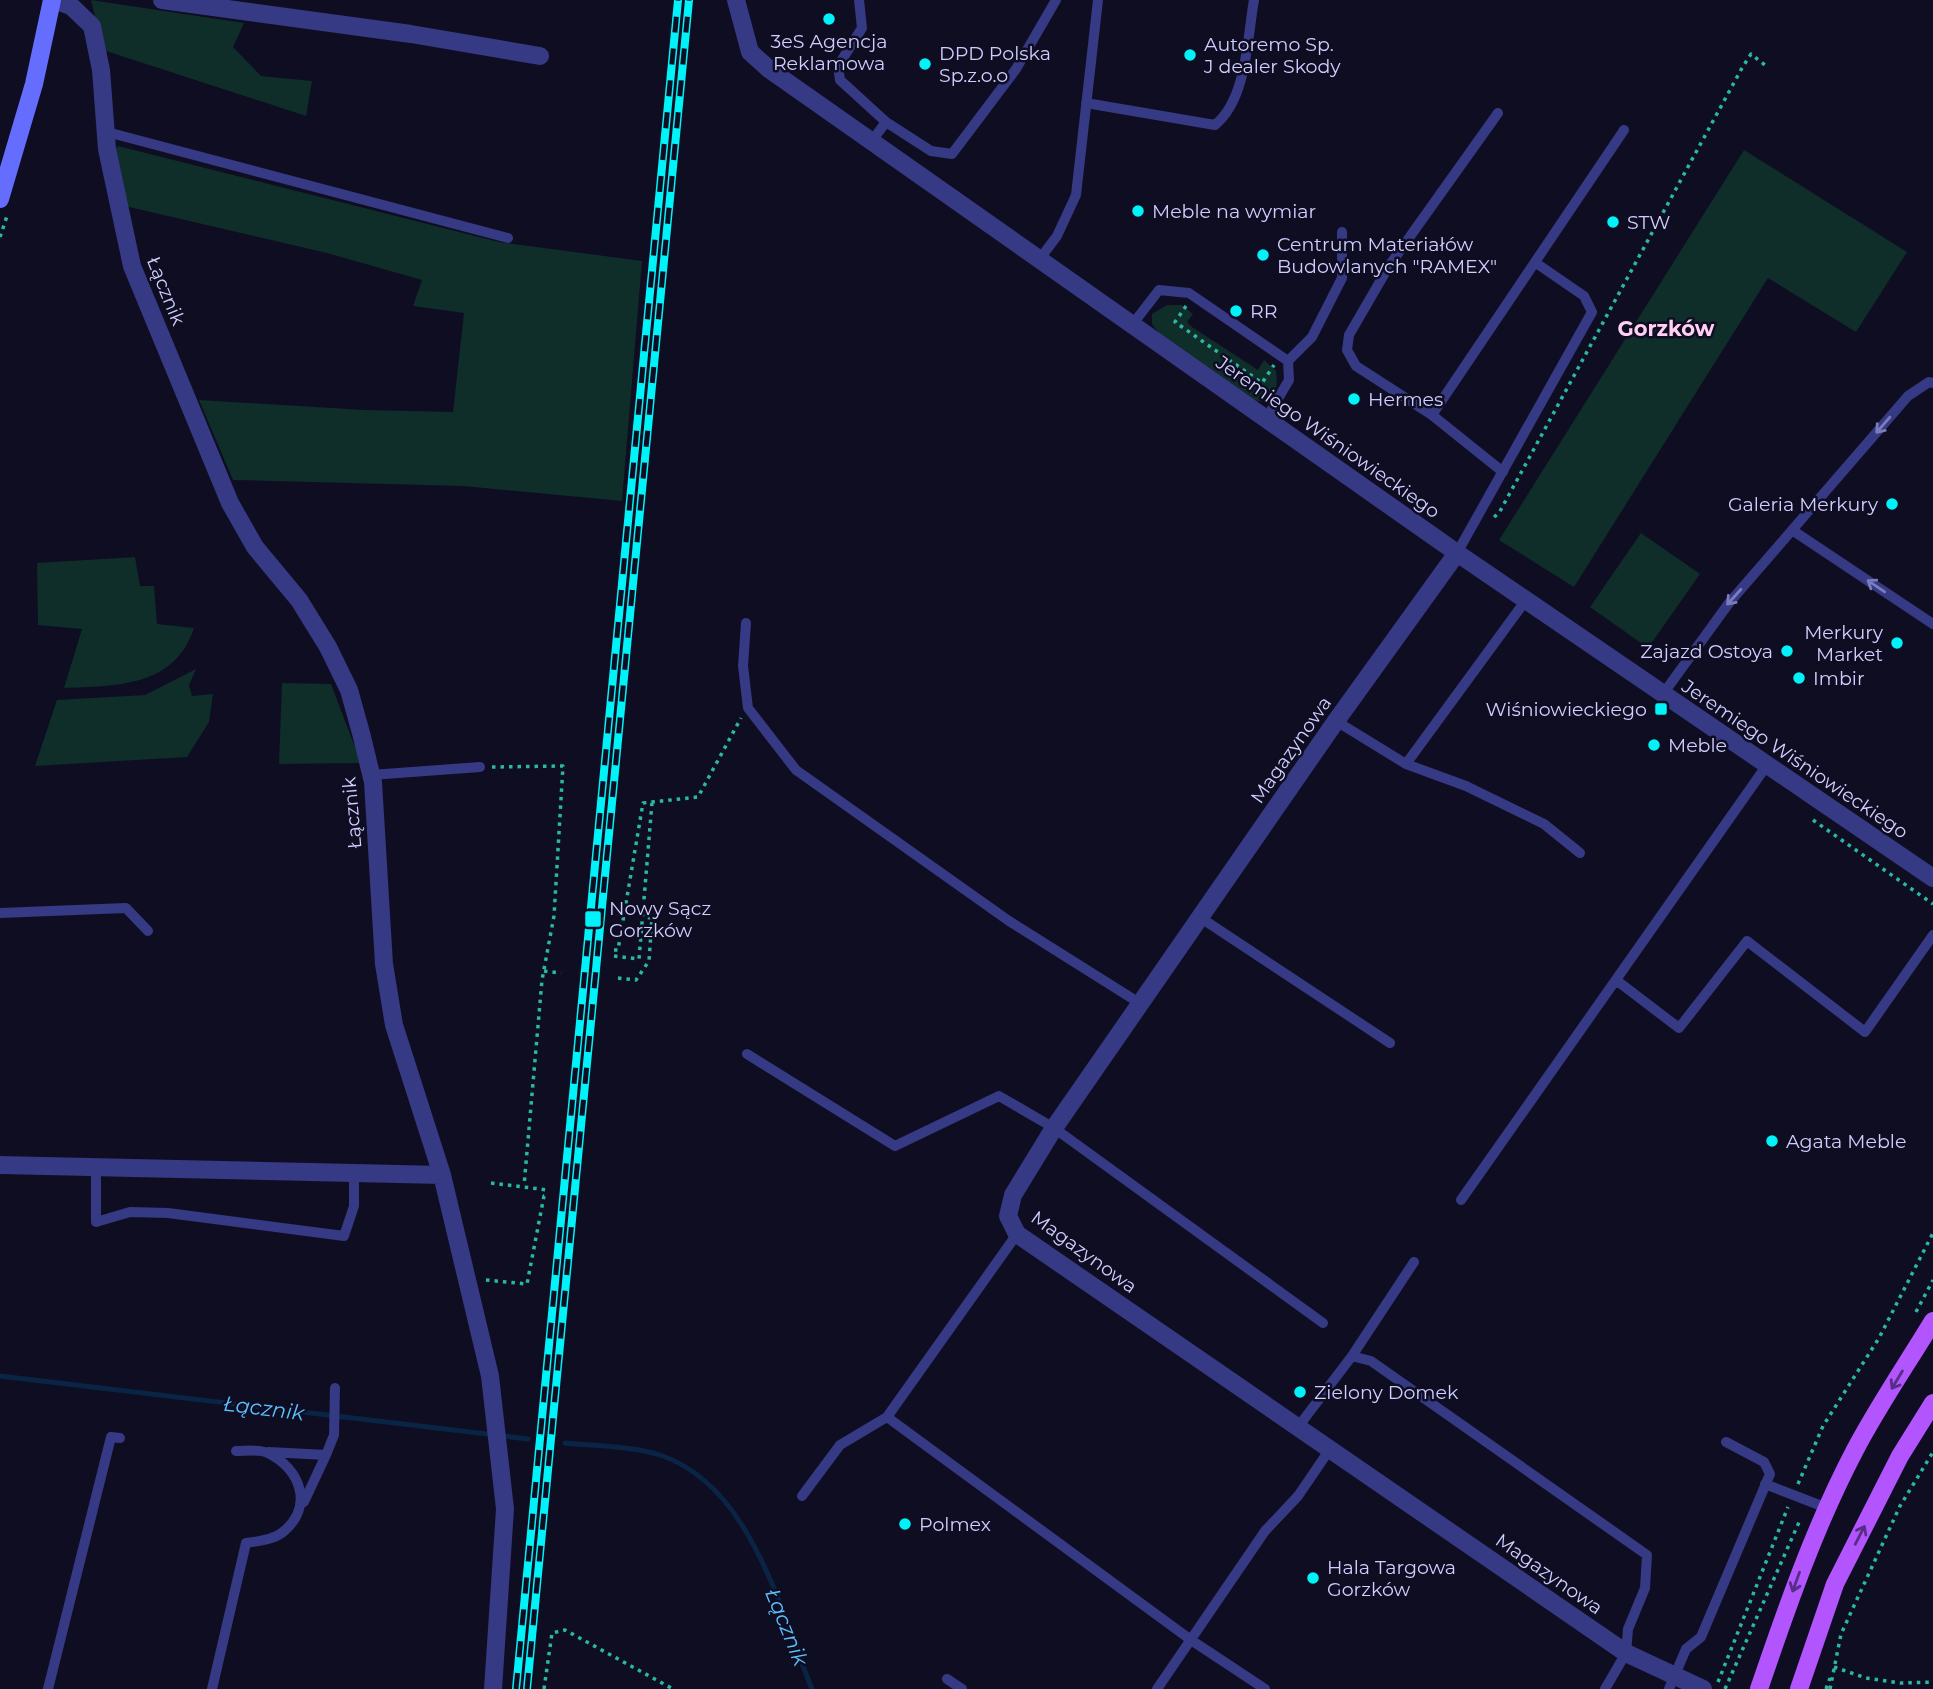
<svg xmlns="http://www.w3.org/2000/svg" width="1933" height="1689" viewBox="0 0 1933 1689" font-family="Montserrat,sans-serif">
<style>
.green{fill:#0f2d29}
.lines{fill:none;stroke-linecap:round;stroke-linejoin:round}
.stream{stroke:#092445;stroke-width:5}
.path{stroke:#29b8a4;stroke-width:3.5;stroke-dasharray:3.5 5;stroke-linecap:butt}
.lane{stroke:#363983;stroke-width:10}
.street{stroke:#363983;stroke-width:18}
.secondary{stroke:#656dff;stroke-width:18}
.primary{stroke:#b255ff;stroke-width:18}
.rail-casing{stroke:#00f3f9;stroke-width:8}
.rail{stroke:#0f0d22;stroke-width:5;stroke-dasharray:16;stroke-linecap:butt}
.oneway{stroke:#7b7cbb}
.oneway2{stroke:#582d85}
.poi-dot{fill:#00f3f9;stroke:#0f0d22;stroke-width:2.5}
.labels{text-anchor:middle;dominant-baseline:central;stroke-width:5;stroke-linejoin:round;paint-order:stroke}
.poi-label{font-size:19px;fill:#d0ceff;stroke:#0f0d22;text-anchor:start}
.street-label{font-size:19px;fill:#d0ceff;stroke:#0f0d22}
.neighbourhood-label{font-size:21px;font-weight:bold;fill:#ffd0f2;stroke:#0f0d22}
.water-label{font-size:21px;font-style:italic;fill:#5cc0ff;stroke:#0f0d22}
</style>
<rect width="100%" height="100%" fill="#0f0d22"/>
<!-- green -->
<path class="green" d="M 91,0 L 244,23 L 233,47 L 261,76 L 312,81 L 306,116 L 103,50 Z
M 118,146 L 499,242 L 642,261 L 622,501 L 463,486 L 233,480 L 199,400 L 365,410 L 453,412 L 464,313 L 413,306 L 422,280 L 327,253 L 125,206 L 111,154 Z
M 1744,150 L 1907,252 L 1856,332 L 1768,278 L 1574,587 L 1499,540 Z
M 1167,305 L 1182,305 L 1193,314 L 1187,322 L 1192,327 L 1258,370 L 1264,360 L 1276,371 C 1278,385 1277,395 1263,402 L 1254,400 L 1164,340 L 1152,324 L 1152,314 Z
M 1641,533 L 1700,574 L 1648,648 L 1590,607 Z
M 135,557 L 140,586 L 154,586 L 157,624 L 194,628 C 175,687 116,686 64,688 L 82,629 L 38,625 L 37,563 Z
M 196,669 L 189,685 L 192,696 L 213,694 L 209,722 L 187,757 L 35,766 L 57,700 L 145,695 Z
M 282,683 L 331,684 L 361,763 L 279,764 Z"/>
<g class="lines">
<!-- stream -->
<path class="stream" d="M 0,1376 L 528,1439
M 565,1443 C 593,1446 633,1446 660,1455 C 751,1485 780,1610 812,1689"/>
<!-- path -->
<path class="path" d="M 0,237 L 7,216
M 1186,306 L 1175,322 L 1262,383 L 1274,365
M 1494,517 L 1499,513 L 1742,68 L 1751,54 L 1765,65
M 492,767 L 563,766 L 554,916 L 542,980 L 524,1186
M 1813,820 L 1933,904
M 614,950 L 618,950 L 643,803 L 698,797 L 741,718
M 614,956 L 639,959 L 652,803
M 544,971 L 561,973
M 618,978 L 636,980 L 649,961 L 652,918 L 643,917
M 491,1183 L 548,1190
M 486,1280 L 527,1284 L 544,1196 L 547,1196
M 1916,1312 L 1933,1280
M 1798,1484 L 1823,1426 L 1879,1338 L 1933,1233
M 1834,1667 L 1866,1678 L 1900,1683 L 1933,1682
M 1718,1682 L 1788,1507
M 544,1689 L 552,1633 L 565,1630 L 673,1689
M 1725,1689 L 1800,1520
M 1826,1689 L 1830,1678
M 1830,1689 L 1841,1634 L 1900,1506 L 1933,1452"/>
<!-- lane -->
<path class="lane" d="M 859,0 L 862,28 L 838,66 L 840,80 L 886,122 L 871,142
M 1086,103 L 1215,125 C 1247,99 1247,39 1254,0
M 1498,113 L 1389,266 L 1349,335 L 1347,350 L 1356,366 L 1432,415 L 1503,472
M 886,122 L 931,151 L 952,154 L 1016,69 L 1056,0
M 107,132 L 508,238
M 1039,260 L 1057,236 L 1076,195 L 1098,0
M 1132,325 L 1159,290 L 1189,293 L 1288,361 L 1289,380 L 1266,419
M 1288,361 L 1312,337 L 1342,278 L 1342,232
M 1432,415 L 1624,130
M 1792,530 L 1933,624
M 1457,553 L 1592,312 L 1584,296 L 1536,263
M 746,623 L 743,666 L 748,708 L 796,770 L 1009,921 L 1141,1004
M 1663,694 L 1729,603 L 1908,396 L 1929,382 L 1933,383
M 1336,721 L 1406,764 L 1466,786 L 1544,824 L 1580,853
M 1406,764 L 1526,600
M 371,775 L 480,767
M 0,913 L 126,908 L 148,931
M 1201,918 L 1390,1043
M 1616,980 L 1679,1028 L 1747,941 L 1865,1032 L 1933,935
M 747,1054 L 895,1146 L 999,1096 L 1054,1128 L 1323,1323
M 96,1167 L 96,1222 L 130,1212 L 168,1213 L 344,1236 L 354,1206 L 354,1171
M 1461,1200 L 1767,765
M 1352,1356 L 1414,1262
M 887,1417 L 1191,1640 L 1265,1689
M 1298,1427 L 1352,1356 L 1371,1361 L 1647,1555 L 1645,1588 L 1628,1629 L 1626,1653 L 1605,1689
M 269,1452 L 326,1455 L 334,1435 L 335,1388
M 1765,1484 L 1827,1508
M 802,1496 L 840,1445 L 887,1417 L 1017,1234
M 304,1502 L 326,1455
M 947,1679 L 962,1689
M 48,1689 L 111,1437 L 120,1438
M 212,1689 L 246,1543 C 258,1541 273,1540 283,1532 C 314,1507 301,1469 268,1453 C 260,1449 246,1451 236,1451
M 1157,1689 L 1265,1531 L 1298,1496 L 1330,1449
M 1669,1689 L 1686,1649 L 1701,1637 L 1770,1474 L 1764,1462 L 1726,1442"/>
<!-- street -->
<path class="street" d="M 54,0 L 71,6 L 92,26 L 101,70 L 107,149 L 132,266 L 230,503 L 255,547 L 299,600 L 328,647 L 349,690 L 361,733 L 373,782 L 384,964 L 394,1025 L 442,1175 L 490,1376 L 505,1509 L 493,1689
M 162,0 L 411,34 L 540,56
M 736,0 L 750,52 L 770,70 L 1457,553 L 1933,878
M 1457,553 L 1336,721 L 1054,1128 L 1013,1195 L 1008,1216 L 1017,1234 L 1626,1653 L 1703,1689
M 0,1165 L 442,1175"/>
<!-- secondary -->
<path class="secondary" d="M 0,199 L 34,84 L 52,0"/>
<!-- primary -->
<path class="primary" d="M 1759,1689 C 1787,1607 1815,1526 1855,1450 C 1878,1406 1907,1364 1933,1321
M 1799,1689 L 1835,1584 L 1900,1456 L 1933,1403"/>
<defs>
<path id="rail" d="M 516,1689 L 678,0
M 527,1689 L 689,0"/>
</defs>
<!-- rail casing -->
<use href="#rail" class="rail-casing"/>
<!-- rail -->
<use href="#rail" class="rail"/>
</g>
<!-- one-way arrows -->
<defs><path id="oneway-shaft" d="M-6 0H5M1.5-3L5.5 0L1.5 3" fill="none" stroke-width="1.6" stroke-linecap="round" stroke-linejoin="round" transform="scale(1.75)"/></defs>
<g class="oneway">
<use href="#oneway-shaft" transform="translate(1883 425) rotate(131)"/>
<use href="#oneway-shaft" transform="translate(1876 586) rotate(-146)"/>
<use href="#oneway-shaft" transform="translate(1734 597) rotate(132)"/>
</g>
<g class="oneway2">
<use href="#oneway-shaft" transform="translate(1897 1380) rotate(121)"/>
<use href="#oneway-shaft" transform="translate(1860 1535) rotate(-63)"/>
<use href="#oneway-shaft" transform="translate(1796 1582) rotate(110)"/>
</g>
<!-- markers -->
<g class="poi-dot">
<circle cx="829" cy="19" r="7"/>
<circle cx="1190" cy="55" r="7"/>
<circle cx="925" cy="64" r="7"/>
<circle cx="1138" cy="211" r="7"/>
<circle cx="1613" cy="222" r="7"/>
<circle cx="1263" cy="255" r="7"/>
<circle cx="1236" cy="311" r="7"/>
<circle cx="1354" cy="399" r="7"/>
<circle cx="1892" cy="504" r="7"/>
<circle cx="1897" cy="643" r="7"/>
<circle cx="1787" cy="651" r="7"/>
<circle cx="1799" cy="678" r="7"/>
<rect x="1654" y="702" width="14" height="14" rx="3.5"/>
<circle cx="1654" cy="745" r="7"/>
<rect x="584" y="910" width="18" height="18" rx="3.5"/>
<circle cx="1772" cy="1141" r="7"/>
<circle cx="1300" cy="1392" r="7"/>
<circle cx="905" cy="1524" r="7"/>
<circle cx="1313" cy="1578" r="7"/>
</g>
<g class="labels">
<!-- poi labels -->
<g class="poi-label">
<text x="829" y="41" text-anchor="middle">3eS Agencja<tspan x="829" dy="22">Reklamowa</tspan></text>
<text x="1204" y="44">Autoremo Sp.<tspan x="1204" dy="22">J dealer Skody</tspan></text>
<text x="939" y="53">DPD Polska<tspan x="939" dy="22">Sp.z.o.o</tspan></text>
<text x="1152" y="211">Meble na wymiar</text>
<text x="1627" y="222">STW</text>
<text x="1277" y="244">Centrum Materiałów<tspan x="1277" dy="22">Budowlanych "RAMEX"</tspan></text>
<text x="1250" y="311">RR</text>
<text x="1368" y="399">Hermes</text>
<text x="1878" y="504" text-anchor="end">Galeria Merkury</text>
<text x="1883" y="632" text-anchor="end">Merkury<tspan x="1883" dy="22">Market</tspan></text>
<text x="1773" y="651" text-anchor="end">Zajazd Ostoya</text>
<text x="1813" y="678">Imbir</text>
<text x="1647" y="709" text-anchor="end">Wiśniowieckiego</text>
<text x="1668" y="745">Meble</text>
<text x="609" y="908">Nowy Sącz<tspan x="609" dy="22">Gorzków</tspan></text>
<text x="1786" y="1141">Agata Meble</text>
<text x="1314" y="1392">Zielony Domek</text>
<text x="919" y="1524">Polmex</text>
<text x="1327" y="1567">Hala Targowa<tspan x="1327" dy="22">Gorzków</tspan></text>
</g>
<!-- street labels -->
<g class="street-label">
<text transform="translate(166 291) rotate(68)">Łącznik</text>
<text transform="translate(1328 437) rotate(35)">Jeremiego Wiśniowieckiego</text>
<text transform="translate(1291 750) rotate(-55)">Magazynowa</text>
<text transform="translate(1795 759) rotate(34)">Jeremiego Wiśniowieckiego</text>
<text transform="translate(352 813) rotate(-95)">Łącznik</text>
<text transform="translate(1084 1252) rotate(36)">Magazynowa</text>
<text transform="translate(1549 1574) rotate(35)">Magazynowa</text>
</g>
<!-- neighbourhood labels -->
<g class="neighbourhood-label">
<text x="1666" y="328">Gorzków</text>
</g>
<!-- water labels -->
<g class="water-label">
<text transform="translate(264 1408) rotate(7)">Łącznik</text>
<text transform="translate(787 1627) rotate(68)">Łącznik</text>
</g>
</g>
</svg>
